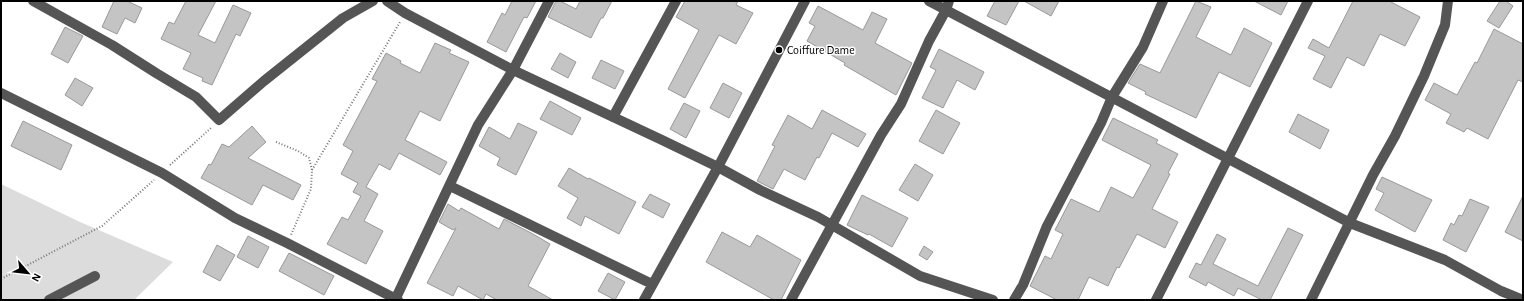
<svg xmlns="http://www.w3.org/2000/svg" width="1524" height="301" viewBox="0 0 1524 301" font-family="'Alegreya Sans',sans-serif">
<style>
.green{fill:#dcdcdc}
.building{fill:#c4c4c4;stroke:#999}
.lines{fill:none;stroke-linecap:round;stroke-linejoin:round}
.path{stroke:#777;stroke-width:2;stroke-dasharray:1 2;stroke-linecap:butt}
.minor{stroke:#555;stroke-width:10}
.poi-dot{fill:#000;stroke:#fff;stroke-width:1.5}
.labels{text-anchor:middle;dominant-baseline:central;stroke-width:3;stroke-linejoin:round;paint-order:stroke}
.poi-label{font-size:12px;fill:#000;stroke:#fff;text-anchor:start}
</style>
<rect width="100%" height="100%" fill="#fff"/>
<!-- green -->
<path class="green" d="M 1,184 L 80,222 L 173,262 L 134,300 L 1,300 Z"/>
<!-- building -->
<path class="building" d="M 114,1 L 127,1 L 142,8 L 135,23 L 125,18 L 117,34 L 102,27 Z
M 186,1 L 216,1 L 198,35 L 215,43 L 233,5 L 251,13 L 240,36 L 236,34 L 212,85 L 202,81 L 203,78 L 183,69 L 191,53 L 161,39 L 169,22 L 174,24 Z
M 512,1 L 536,1 L 527,18 L 524,17 L 506,52 L 487,42 L 502,13 L 505,15 Z
M 556,1 L 560,1 L 576,9 L 580,1 L 612,1 L 603,18 L 601,18 L 591,38 L 548,17 Z
M 685,1 L 738,1 L 736,5 L 753,13 L 736,44 L 719,35 L 685,98 L 668,89 L 699,30 L 676,17 Z
M 995,1 L 1019,1 L 1006,25 L 987,16 Z
M 1024,1 L 1059,1 L 1051,16 Z
M 1196,1 L 1211,7 L 1196,37 L 1231,55 L 1244,28 L 1272,43 L 1250,87 L 1219,72 L 1196,118 L 1145,94 L 1146,92 L 1128,83 L 1140,64 L 1160,73 Z
M 1254,1 L 1288,1 L 1281,15 Z
M 1353,1 L 1389,1 L 1420,17 L 1405,46 L 1380,34 L 1364,66 L 1347,57 L 1331,88 L 1313,79 L 1325,56 L 1308,48 L 1313,39 L 1329,48 Z
M 1500,1 L 1506,1 L 1513,6 L 1499,28 L 1487,21 Z
M 818,6 L 863,30 L 872,12 L 887,19 L 875,43 L 912,63 L 896,95 L 844,65 L 845,63 L 807,41 L 815,26 L 809,23 Z
M 65,27 L 83,36 L 68,63 L 51,54 Z
M 1494,29 L 1523,44 L 1523,82 L 1518,80 L 1488,139 L 1467,128 L 1464,132 L 1446,123 L 1451,114 L 1425,100 L 1434,83 L 1457,95 L 1475,62 L 1477,63 Z
M 435,43 L 451,50 L 449,53 L 469,62 L 440,121 L 420,111 L 405,140 L 447,162 L 440,175 L 399,153 L 390,170 L 379,164 L 366,187 L 378,194 L 364,221 L 383,231 L 366,264 L 327,244 L 342,217 L 348,220 L 361,196 L 353,192 L 358,183 L 341,174 L 353,151 L 343,145 L 377,81 L 372,79 L 386,53 L 401,61 L 400,63 L 420,73 Z
M 939,49 L 984,72 L 975,90 L 957,80 L 943,108 L 922,98 L 936,70 L 930,67 Z
M 560,53 L 576,62 L 568,78 L 551,69 Z
M 601,60 L 624,71 L 615,89 L 592,78 Z
M 75,78 L 93,88 L 82,106 L 65,95 Z
M 723,83 L 742,93 L 729,118 L 710,108 Z
M 550,101 L 581,118 L 572,135 L 540,119 Z
M 684,103 L 700,111 L 686,138 L 670,129 Z
M 822,110 L 866,134 L 858,147 L 832,133 L 819,158 L 817,157 L 805,180 L 784,169 L 773,189 L 757,181 L 775,146 L 772,145 L 788,115 L 812,129 Z
M 936,110 L 960,123 L 943,154 L 919,141 Z
M 1298,114 L 1329,130 L 1320,149 L 1289,132 Z
M 1113,118 L 1158,140 L 1156,143 L 1178,154 L 1168,173 L 1170,174 L 1152,209 L 1178,222 L 1165,248 L 1137,234 L 1119,268 L 1117,267 L 1108,286 L 1089,277 L 1078,300 L 1057,300 L 1030,286 L 1045,256 L 1051,259 L 1063,234 L 1055,230 L 1071,199 L 1099,212 L 1111,187 L 1133,198 L 1151,165 L 1102,140 Z
M 23,121 L 72,145 L 61,170 L 11,146 Z
M 518,123 L 537,132 L 516,175 L 497,165 L 500,158 L 479,146 L 489,127 L 510,139 Z
M 252,126 L 266,142 L 248,158 L 301,185 L 293,200 L 263,185 L 252,205 L 201,178 L 209,164 L 211,165 L 222,144 L 229,147 Z
M 915,164 L 933,175 L 918,201 L 899,190 Z
M 569,168 L 588,179 L 589,178 L 636,202 L 619,234 L 585,216 L 581,226 L 567,218 L 578,198 L 558,186 Z
M 1382,177 L 1432,200 L 1415,232 L 1375,210 L 1384,193 L 1376,189 Z
M 650,194 L 670,204 L 663,218 L 642,207 Z
M 862,195 L 908,218 L 892,247 L 869,234 L 868,235 L 847,225 Z
M 1523,196 L 1523,241 L 1505,232 Z
M 1470,199 L 1489,207 L 1466,252 L 1443,240 L 1451,223 L 1454,225 L 1459,215 L 1462,216 Z
M 448,204 L 459,211 L 461,208 L 499,229 L 504,219 L 533,234 L 550,244 L 528,286 L 553,300 L 497,300 L 486,294 L 483,300 L 458,286 L 453,296 L 427,283 L 456,228 L 453,230 L 439,222 Z
M 1288,228 L 1303,235 L 1270,300 L 1262,300 L 1238,288 L 1234,296 L 1208,282 L 1206,286 L 1189,277 L 1196,263 L 1201,265 L 1217,234 L 1226,239 L 1213,264 L 1258,286 Z
M 722,232 L 750,247 L 757,235 L 801,260 L 781,300 L 774,300 L 706,262 Z
M 248,236 L 269,247 L 258,268 L 237,257 Z
M 217,245 L 235,255 L 220,281 L 203,272 Z
M 924,246 L 933,252 L 927,260 L 919,255 Z
M 289,253 L 334,276 L 324,295 L 279,271 Z
M 608,273 L 625,282 L 615,300 L 598,291 Z"/>
<g class="lines">
<!-- path -->
<path class="path" d="M 276,142 L 298,151 L 309,158 L 312,170 L 311,189 L 291,235
M 170,165 L 211,128
M 312,170 L 400,22
M 1,279 L 102,226 L 154,180"/>
<!-- minor -->
<path class="minor" d="M 33,1 L 112,45 L 156,73 L 196,97 L 219,120 L 264,81 L 343,18 L 373,1
M 387,1 L 405,13 L 513,70 L 662,140 L 718,167 L 760,190 L 818,217 L 920,276 L 993,300
M 929,1 L 1350,223 L 1445,260 L 1501,291 L 1523,300
M 1,93 L 162,173 L 235,218 L 287,243 L 398,300
M 613,117 L 676,1
M 450,186 L 652,284
M 49,300 L 95,276
M 395,300 L 478,125 L 513,70 L 549,1
M 644,300 L 718,167 L 805,1
M 791,300 L 881,135 L 901,104 L 929,41 L 946,10 L 949,1
M 1014,300 L 1023,285 L 1047,226 L 1101,123 L 1112,97 L 1143,47 L 1163,1
M 1156,300 L 1308,1
M 1311,300 L 1373,175 L 1395,136 L 1424,76 L 1445,25 L 1448,1"/>
</g>
<!-- markers -->
<circle class="poi-dot" cx="779" cy="50" r="4"/>
<g class="labels">
<!-- poi labels -->
<g class="poi-label">
<text x="787" y="50">Coiffure Dame</text>
</g>
</g>
<!-- border -->
<rect width="1524" height="301" fill="none" stroke="#000000" stroke-width="4"/>
<!-- north arrow -->
<g transform="translate(28 273) rotate(118)" stroke="#ffffff" stroke-width="3" paint-order="stroke">
<path d="M0-3L7 15L0 10L-7 15Z" fill="#000000"/>
<text y="-6" font-size="11" font-weight="bold" text-anchor="middle" fill="#000000">N</text>
</g>
</svg>
